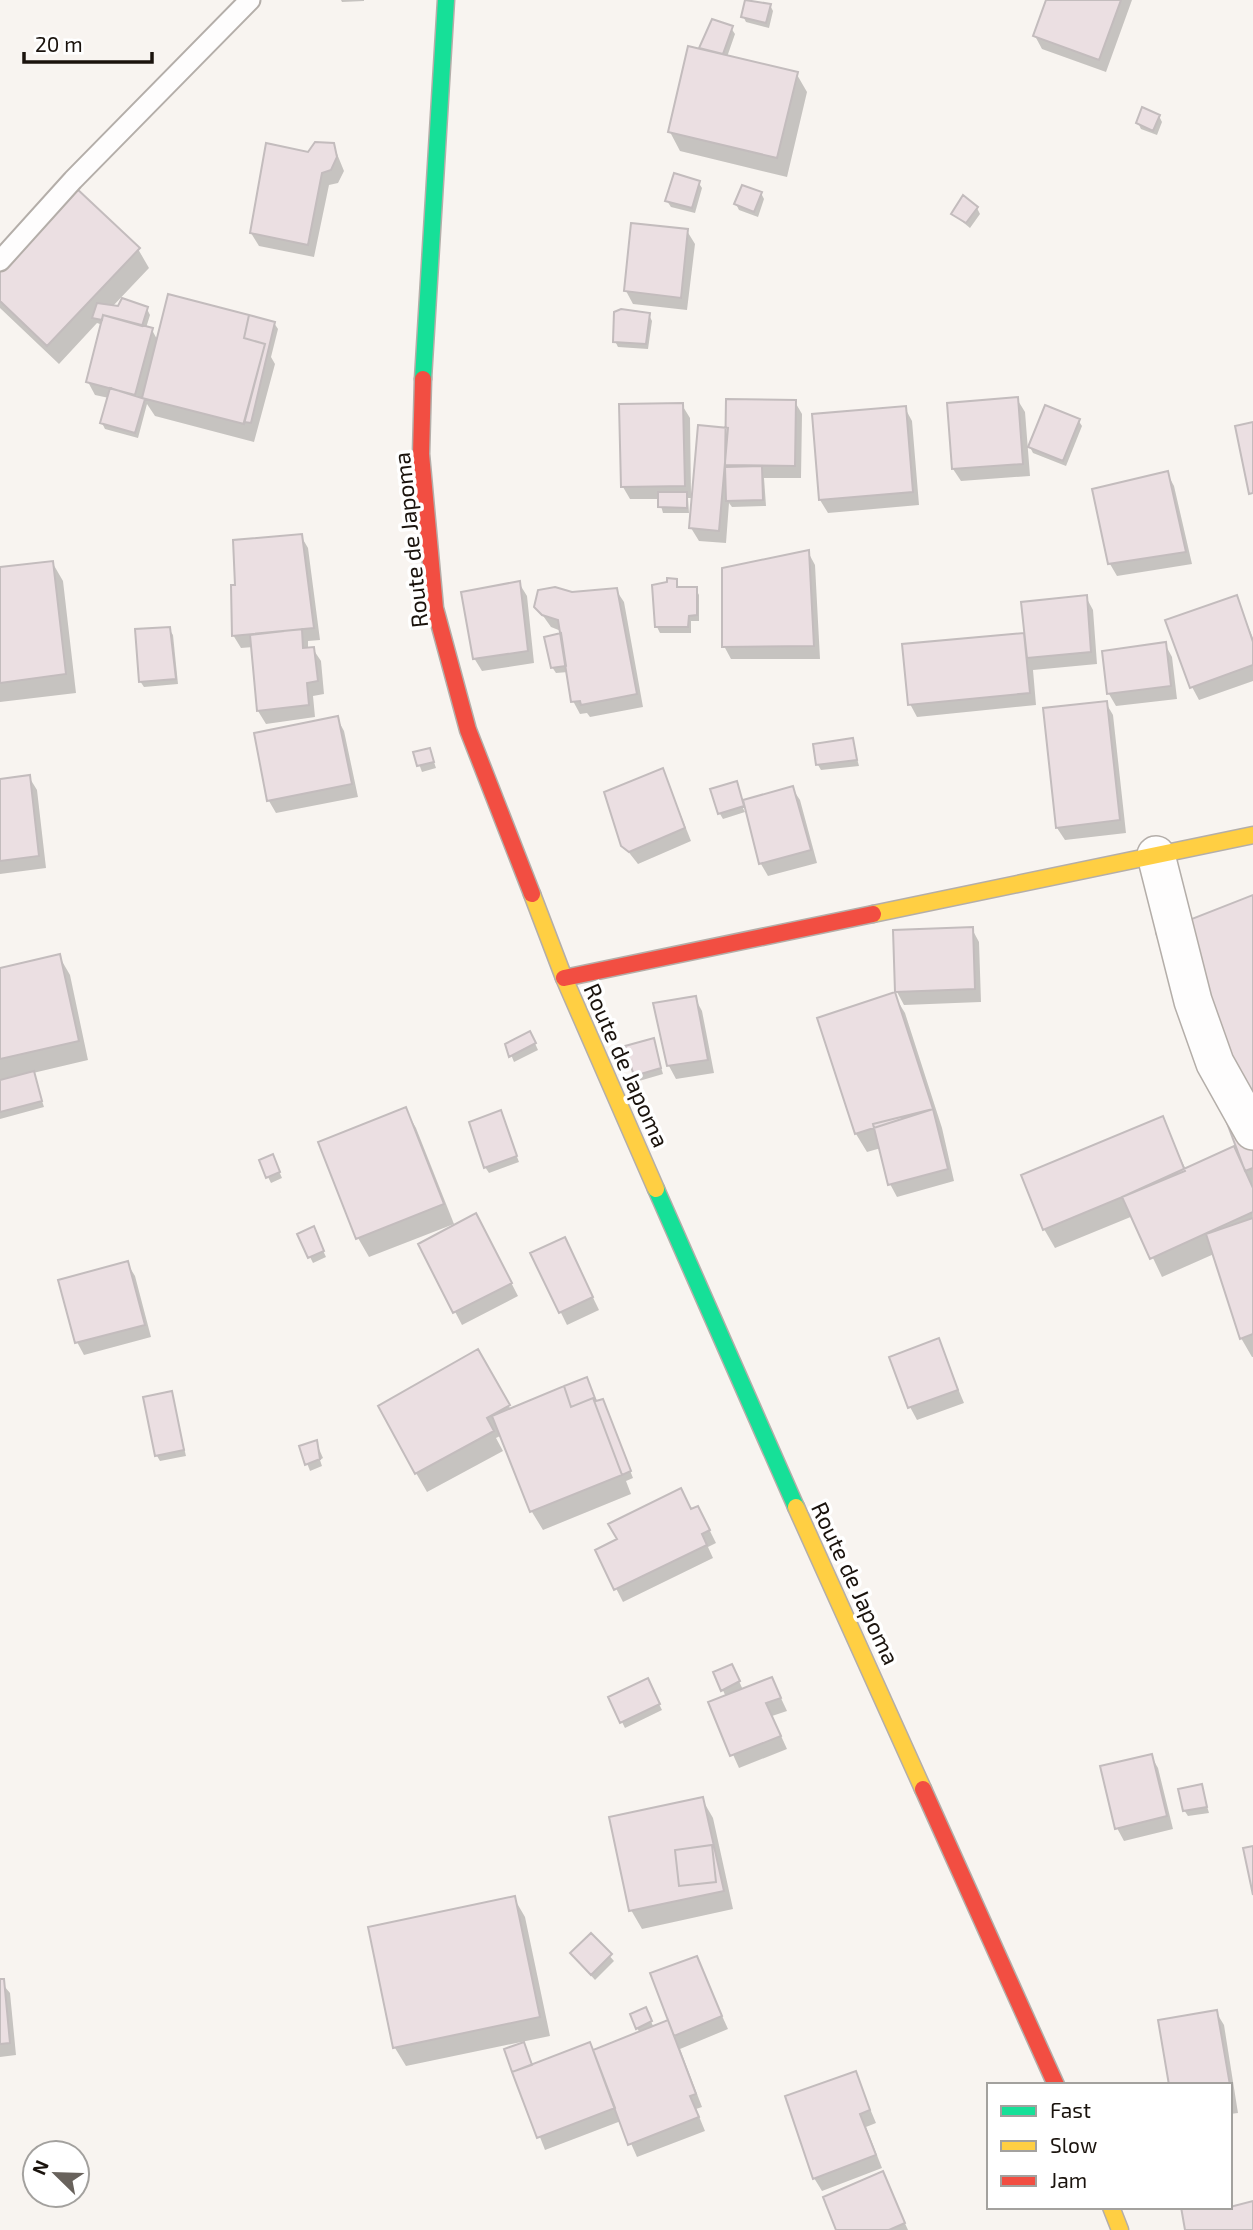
<svg xmlns="http://www.w3.org/2000/svg" width="1253" height="2230" viewBox="0 0 1253 2230" font-family="'Exo 2',sans-serif">
<style>
.shadow{fill:#0003}
.building{fill:#ebdfe2;stroke:#c3bcbd;stroke-width:2}
.lines{fill:none;stroke-linecap:round;stroke-linejoin:round}
.lane-casing{stroke:#b4aea9;stroke-width:23}
.street-casing{stroke:#b4aea9;stroke-width:40}
.fast-casing{stroke:#b4aea9;stroke-width:19}
.slow-casing{stroke:#b4aea9;stroke-width:19}
.jam-casing{stroke:#b4aea9;stroke-width:19}
.lane{stroke:#fefdfd;stroke-width:19}
.street{stroke:#fefdfd;stroke-width:37}
.fast{stroke:#16e098;stroke-width:16}
.slow{stroke:#ffcf43;stroke-width:16}
.jam{stroke:#f24e42;stroke-width:16}
.labels{text-anchor:middle;dominant-baseline:central;stroke-width:7;stroke-linejoin:round;paint-order:stroke}
.street-label{font-size:23px;fill:#1a130d;stroke:#fff}
</style>
<rect width="100%" height="100%" fill="#f8f4f0"/>
<!-- shadow -->
<path class="shadow" d="M 341,0 L 364,0 L 364,1 L 342,2 Z
M 747,0 L 770,5 L 773,11 L 769,28 L 746,22 L 743,16 Z
M 1048,0 L 1132,0 L 1106,72 L 1042,49 L 1035,36 Z
M 713,21 L 731,28 L 735,34 L 727,57 L 796,73 L 807,92 L 787,177 L 680,151 L 670,132 Z
M 1159,116 L 1162,122 L 1157,135 L 1141,129 L 1138,123 Z
M 333,144 L 344,171 L 338,183 L 329,185 L 314,257 L 259,246 L 251,233 L 309,154 Z
M 698,182 L 702,188 L 695,213 L 671,207 L 667,201 Z
M 761,193 L 764,199 L 758,217 L 739,210 L 736,204 Z
M 977,208 L 980,214 L 970,228 L 953,214 Z
M 687,231 L 695,244 L 687,310 L 633,304 L 626,291 Z
M 138,249 L 149,268 L 112,307 L 147,309 L 150,315 L 146,328 L 152,330 L 158,341 L 274,323 L 278,329 L 271,357 L 275,364 L 254,442 L 155,416 L 147,404 L 138,438 L 105,429 L 102,423 L 109,398 L 95,395 L 88,382 L 103,325 L 97,323 L 59,364 L 0,308 L 0,268 Z
M 649,315 L 652,321 L 648,349 L 618,347 L 615,341 Z
M 1017,399 L 1025,412 L 1030,476 L 961,481 L 953,469 Z
M 795,402 L 802,414 L 801,478 L 764,478 L 766,506 L 732,507 L 729,503 L 726,543 L 699,541 L 691,528 L 694,498 L 688,498 L 689,513 L 663,513 L 659,499 L 630,499 L 623,487 L 682,405 L 690,418 L 691,494 L 694,494 L 727,429 Z
M 905,408 L 912,421 L 919,505 L 828,513 L 820,500 Z
M 1078,420 L 1082,426 L 1066,466 L 1033,453 L 1030,447 Z
M 1167,473 L 1174,486 L 1192,564 L 1117,576 L 1110,564 Z
M 301,536 L 308,548 L 320,640 L 308,641 L 308,649 L 313,649 L 321,661 L 324,694 L 313,696 L 315,717 L 266,724 L 258,711 L 253,647 L 241,648 L 233,635 L 237,586 Z
M 808,552 L 815,565 L 820,659 L 731,659 L 724,646 Z
M 52,562 L 63,581 L 76,693 L 0,702 L 0,569 Z
M 676,580 L 679,589 L 696,589 L 699,595 L 699,621 L 691,621 L 691,633 L 660,633 L 657,627 Z
M 519,583 L 527,596 L 534,663 L 482,671 L 474,658 Z
M 616,590 L 624,602 L 643,707 L 590,717 L 587,713 L 580,714 L 573,701 L 568,672 L 556,673 L 552,667 L 561,631 L 551,627 L 536,606 Z
M 1086,597 L 1093,610 L 1097,664 L 1033,670 L 1036,705 L 917,717 L 910,704 L 904,646 L 1026,634 Z
M 1236,597 L 1253,638 L 1253,681 L 1199,700 L 1192,687 Z
M 169,629 L 173,635 L 178,684 L 144,687 L 140,681 Z
M 1165,644 L 1172,657 L 1177,699 L 1116,706 L 1109,694 Z
M 1106,703 L 1113,715 L 1126,833 L 1065,840 L 1057,828 Z
M 337,718 L 344,731 L 358,797 L 276,813 L 269,801 Z
M 852,739 L 859,766 L 821,770 L 818,765 Z
M 415,753 L 432,756 L 436,768 L 422,772 Z
M 663,770 L 691,841 L 638,864 L 623,845 Z
M 29,777 L 37,790 L 46,868 L 0,874 L 0,780 Z
M 792,788 L 800,800 L 817,863 L 768,876 L 761,864 L 743,801 Z
M 739,789 L 742,800 L 738,799 L 745,812 L 723,819 L 720,814 Z
M 1253,897 L 1253,1357 L 1252,1357 L 1241,1338 L 1214,1254 L 1162,1277 L 1133,1216 L 1055,1248 L 1044,1229 L 1162,1118 L 1186,1170 L 1234,1148 L 1242,1163 Z
M 972,929 L 979,942 L 981,1002 L 904,1005 L 897,992 Z
M 59,956 L 70,975 L 88,1060 L 33,1073 L 44,1107 L 0,1119 L 0,970 Z
M 894,995 L 905,1013 L 942,1128 L 954,1181 L 897,1197 L 890,1184 L 881,1148 L 867,1152 L 856,1134 L 820,1020 Z
M 695,998 L 702,1011 L 714,1073 L 676,1079 L 669,1066 L 655,1004 Z
M 533,1039 L 538,1050 L 514,1062 L 507,1045 Z
M 653,1040 L 663,1074 L 639,1081 L 635,1076 Z
M 405,1109 L 416,1128 L 454,1224 L 369,1257 L 358,1238 L 320,1143 Z
M 500,1112 L 519,1162 L 489,1173 L 485,1167 Z
M 275,1162 L 282,1178 L 271,1183 L 268,1177 Z
M 483,1228 L 518,1296 L 462,1325 L 420,1245 Z
M 299,1235 L 316,1235 L 326,1257 L 313,1263 Z
M 571,1252 L 599,1310 L 567,1325 L 532,1254 Z
M 127,1263 L 135,1276 L 151,1337 L 84,1355 L 77,1342 Z
M 938,1340 L 964,1403 L 917,1420 L 910,1407 Z
M 478,1352 L 511,1410 L 590,1385 L 597,1403 L 605,1407 L 633,1478 L 626,1481 L 631,1494 L 543,1530 L 532,1512 L 502,1435 L 496,1438 L 503,1451 L 427,1492 L 416,1473 Z
M 171,1393 L 186,1456 L 160,1461 L 157,1456 Z
M 316,1442 L 323,1458 L 320,1460 L 322,1466 L 310,1471 L 301,1447 Z
M 691,1511 L 705,1521 L 716,1543 L 708,1547 L 713,1558 L 623,1602 L 597,1551 Z
M 735,1672 L 743,1690 L 772,1679 L 787,1711 L 772,1716 L 787,1749 L 739,1768 L 710,1703 L 726,1697 L 715,1673 Z
M 650,1686 L 662,1710 L 625,1728 L 622,1722 Z
M 1151,1756 L 1158,1768 L 1173,1829 L 1124,1841 L 1117,1828 Z
M 1201,1786 L 1209,1813 L 1188,1816 L 1184,1810 Z
M 702,1799 L 713,1818 L 733,1909 L 642,1929 L 631,1910 Z
M 514,1898 L 525,1917 L 550,2036 L 406,2066 L 395,2048 Z
M 591,1935 L 614,1961 L 595,1980 L 572,1954 Z
M 696,1958 L 728,2029 L 680,2049 L 702,2107 L 696,2109 L 705,2131 L 637,2157 L 621,2121 L 545,2150 L 506,2050 L 532,2066 L 593,2052 L 640,2033 L 637,2028 L 648,2015 L 654,2028 L 671,2021 Z
M 0,1981 L 10,1993 L 16,2055 L 0,2057 Z
M 1216,2012 L 1224,2025 L 1238,2113 L 1230,2114 L 1230,2085 L 1171,2085 Z
M 855,2073 L 876,2123 L 866,2127 L 882,2168 L 822,2191 L 814,2178 Z
M 882,2173 L 908,2230 L 838,2230 Z"/>
<!-- building -->
<path class="building" d="M 745,0 L 771,4 L 766,23 L 741,17 Z
M 1046,0 L 1121,0 L 1099,60 L 1033,36 Z
M 712,19 L 733,26 L 723,54 L 699,48 Z
M 688,46 L 798,72 L 777,158 L 668,132 Z
M 1142,107 L 1160,115 L 1153,131 L 1136,123 Z
M 315,142 L 334,143 L 337,157 L 331,170 L 322,173 L 308,245 L 250,233 L 266,143 L 308,152 Z
M 674,173 L 700,181 L 692,208 L 665,201 Z
M 742,185 L 762,192 L 754,212 L 734,204 Z
M 75,187 L 140,248 L 47,346 L 0,301 L 0,266 Z
M 963,195 L 978,207 L 966,223 L 951,214 Z
M 631,223 L 688,229 L 681,298 L 624,291 Z
M 168,294 L 249,315 L 244,338 L 265,344 L 244,424 L 142,398 Z
M 122,298 L 148,307 L 142,326 L 103,315 L 102,320 L 92,318 L 97,303 L 118,306 Z
M 621,309 L 650,313 L 646,344 L 613,342 L 614,312 Z
M 103,315 L 153,328 L 135,395 L 86,382 Z
M 249,315 L 275,322 L 251,423 L 244,422 L 265,344 L 244,338 Z
M 110,388 L 145,399 L 135,433 L 100,423 Z
M 1018,397 L 1023,464 L 952,469 L 947,403 Z
M 726,399 L 796,400 L 795,466 L 725,465 Z
M 683,403 L 685,486 L 621,487 L 619,404 Z
M 1045,405 L 1080,419 L 1063,461 L 1028,447 Z
M 906,406 L 913,492 L 819,500 L 812,414 Z
M 1253,422 L 1253,493 L 1249,494 L 1235,426 Z
M 698,425 L 728,428 L 719,531 L 689,528 Z
M 762,466 L 763,500 L 726,501 L 725,467 Z
M 1168,471 L 1186,552 L 1108,564 L 1092,489 Z
M 658,492 L 687,492 L 687,508 L 658,507 Z
M 302,534 L 314,628 L 232,636 L 231,585 L 235,585 L 233,540 Z
M 809,550 L 814,646 L 722,647 L 722,568 Z
M 53,561 L 66,674 L 0,683 L 0,567 Z
M 667,578 L 677,579 L 677,587 L 697,587 L 697,615 L 689,616 L 688,627 L 655,627 L 652,585 L 667,582 Z
M 520,581 L 528,651 L 473,659 L 461,592 Z
M 555,587 L 572,592 L 617,588 L 637,694 L 581,705 L 580,701 L 571,702 L 558,620 L 542,615 L 534,607 L 538,590 Z
M 1087,595 L 1091,652 L 1027,658 L 1021,602 Z
M 1237,595 L 1253,642 L 1253,665 L 1190,688 L 1165,620 Z
M 170,627 L 176,679 L 139,682 L 135,629 Z
M 302,629 L 303,648 L 314,647 L 318,681 L 307,683 L 309,705 L 257,711 L 250,635 Z
M 561,633 L 566,666 L 551,668 L 544,637 Z
M 1024,633 L 1030,693 L 908,705 L 902,644 Z
M 1166,642 L 1171,686 L 1107,694 L 1102,651 Z
M 1107,701 L 1120,820 L 1056,828 L 1043,708 Z
M 338,716 L 352,784 L 267,801 L 254,733 Z
M 853,738 L 857,760 L 816,765 L 813,744 Z
M 430,748 L 434,762 L 417,766 L 413,752 Z
M 663,768 L 685,828 L 629,852 L 621,846 L 604,792 Z
M 30,775 L 39,856 L 0,861 L 0,779 Z
M 737,781 L 744,806 L 718,814 L 710,789 Z
M 793,786 L 811,850 L 759,864 L 743,800 Z
M 1253,895 L 1253,1168 L 1245,1171 L 1156,933 Z
M 973,927 L 975,989 L 895,992 L 893,930 Z
M 60,954 L 79,1041 L 0,1059 L 0,968 Z
M 895,992 L 933,1109 L 855,1134 L 817,1018 Z
M 696,996 L 708,1060 L 667,1066 L 653,1003 Z
M 530,1031 L 536,1043 L 509,1057 L 505,1044 Z
M 654,1038 L 661,1068 L 634,1076 L 625,1046 Z
M 34,1071 L 42,1101 L 0,1112 L 0,1080 Z
M 406,1107 L 444,1204 L 356,1239 L 318,1142 Z
M 933,1109 L 948,1169 L 888,1185 L 873,1124 Z
M 501,1110 L 517,1156 L 484,1168 L 469,1122 Z
M 1163,1116 L 1185,1171 L 1043,1230 L 1021,1175 Z
M 1234,1146 L 1253,1188 L 1253,1212 L 1150,1259 L 1122,1197 Z
M 273,1154 L 280,1172 L 266,1178 L 259,1160 Z
M 476,1213 L 512,1283 L 453,1313 L 418,1244 Z
M 1253,1218 L 1253,1334 L 1240,1339 L 1206,1234 Z
M 314,1226 L 324,1251 L 308,1258 L 297,1234 Z
M 565,1237 L 593,1297 L 559,1313 L 530,1253 Z
M 128,1261 L 145,1325 L 75,1343 L 58,1280 Z
M 939,1338 L 958,1390 L 908,1408 L 889,1357 Z
M 478,1349 L 510,1405 L 487,1418 L 494,1431 L 415,1474 L 378,1406 Z
M 587,1377 L 596,1401 L 603,1399 L 631,1471 L 622,1475 L 593,1398 L 571,1407 L 564,1386 Z
M 564,1386 L 571,1407 L 593,1398 L 622,1475 L 530,1512 L 492,1416 Z
M 172,1391 L 184,1450 L 155,1456 L 143,1397 Z
M 317,1440 L 320,1459 L 305,1465 L 299,1446 Z
M 681,1488 L 691,1509 L 698,1506 L 710,1530 L 702,1534 L 707,1545 L 614,1590 L 595,1550 L 617,1539 L 608,1524 Z
M 732,1664 L 740,1681 L 721,1691 L 713,1672 Z
M 772,1677 L 781,1698 L 766,1703 L 781,1736 L 730,1756 L 708,1702 Z
M 648,1678 L 660,1704 L 620,1723 L 608,1697 Z
M 1152,1754 L 1167,1816 L 1115,1829 L 1100,1766 Z
M 1202,1784 L 1207,1807 L 1183,1811 L 1178,1789 Z
M 703,1797 L 724,1891 L 629,1911 L 609,1817 Z
M 712,1845 L 716,1882 L 679,1886 L 675,1850 Z
M 1253,1846 L 1253,1895 L 1243,1848 Z
M 515,1896 L 540,2017 L 393,2048 L 368,1927 Z
M 591,1933 L 612,1954 L 591,1975 L 570,1953 Z
M 697,1956 L 722,2016 L 674,2036 L 650,1973 Z
M 0,1979 L 4,1979 L 10,2043 L 0,2044 Z
M 646,2007 L 652,2021 L 636,2029 L 630,2014 Z
M 1217,2010 L 1230,2085 L 1169,2085 L 1158,2020 Z
M 668,2020 L 696,2094 L 690,2096 L 699,2117 L 628,2145 L 593,2050 Z
M 524,2042 L 532,2065 L 512,2072 L 504,2049 Z
M 590,2042 L 615,2108 L 537,2138 L 512,2072 Z
M 856,2071 L 870,2110 L 860,2114 L 876,2155 L 813,2179 L 785,2096 Z
M 883,2171 L 905,2223 L 889,2230 L 836,2230 L 823,2197 Z
M 1253,2201 L 1253,2230 L 1185,2230 L 1181,2207 L 1230,2207 Z"/>
<g class="lines">
<defs>
<path id="lane" d="M 0,261 L 73,180 L 250,0"/>
<path id="street" d="M 1156,855 L 1193,1001 L 1215,1063 L 1253,1131"/>
<path id="fast" d="M 423,379 L 446,0
M 656,1189 L 796,1507"/>
<path id="slow" d="M 532,894 L 564,978 L 656,1189
M 873,914 L 1253,835
M 796,1507 L 923,1789
M 1111,2207 L 1120,2230"/>
<path id="jam" d="M 423,379 L 421,454 L 435,608 L 468,730 L 532,894
M 564,978 L 873,914
M 923,1789 L 1056,2085"/>
</defs>
<!-- lane casing -->
<use href="#lane" class="lane-casing"/>
<!-- street casing -->
<use href="#street" class="street-casing"/>
<!-- fast casing -->
<use href="#fast" class="fast-casing"/>
<!-- slow casing -->
<use href="#slow" class="slow-casing"/>
<!-- jam casing -->
<use href="#jam" class="jam-casing"/>
<!-- lane -->
<use href="#lane" class="lane"/>
<!-- street -->
<use href="#street" class="street"/>
<!-- fast -->
<use href="#fast" class="fast"/>
<!-- slow -->
<use href="#slow" class="slow"/>
<!-- jam -->
<use href="#jam" class="jam"/>
</g>
<g class="labels">
<!-- street labels -->
<g class="street-label">
<text transform="translate(410 540) rotate(-96)">Route de Japoma</text>
<text transform="translate(627 1065) rotate(66)">Route de Japoma</text>
<text transform="translate(856 1583) rotate(65)">Route de Japoma</text>
</g>
</g>
<!-- legend -->
<rect x="987" y="2083" width="245" height="126" fill="#ffffff" stroke="#a3a19e" stroke-width="2"/>
<rect x="1001" y="2106" width="35" height="10" fill="#16e098" stroke="#a3a19e" stroke-width="2"/>
<text x="1050" y="2118" font-size="21" fill="#1a130d">Fast</text>
<rect x="1001" y="2141" width="35" height="10" fill="#ffcf43" stroke="#a3a19e" stroke-width="2"/>
<text x="1050" y="2153" font-size="21" fill="#1a130d">Slow</text>
<rect x="1001" y="2176" width="35" height="10" fill="#f24e42" stroke="#a3a19e" stroke-width="2"/>
<text x="1050" y="2188" font-size="21" fill="#1a130d">Jam</text>
<!-- north arrow -->
<g transform="translate(56 2174) rotate(293)"><circle r="33" fill="#ffffff" stroke="#a3a19e" stroke-width="2"/>
<path d="M0-5L12 26L0 18L-12 26Z" fill="#68625c"/>
<text y="-10" font-size="19" font-weight="bold" text-anchor="middle" fill="#1a130d">N</text>
</g>
<!-- scale -->
<path d="M24 52v10h128v-10" fill="none" stroke="#1a130d" stroke-width="3.5"/>
<text x="35" y="52" font-size="21" fill="#1a130d" stroke="#ffffff" stroke-width="5" paint-order="stroke">20 m</text>
</svg>
